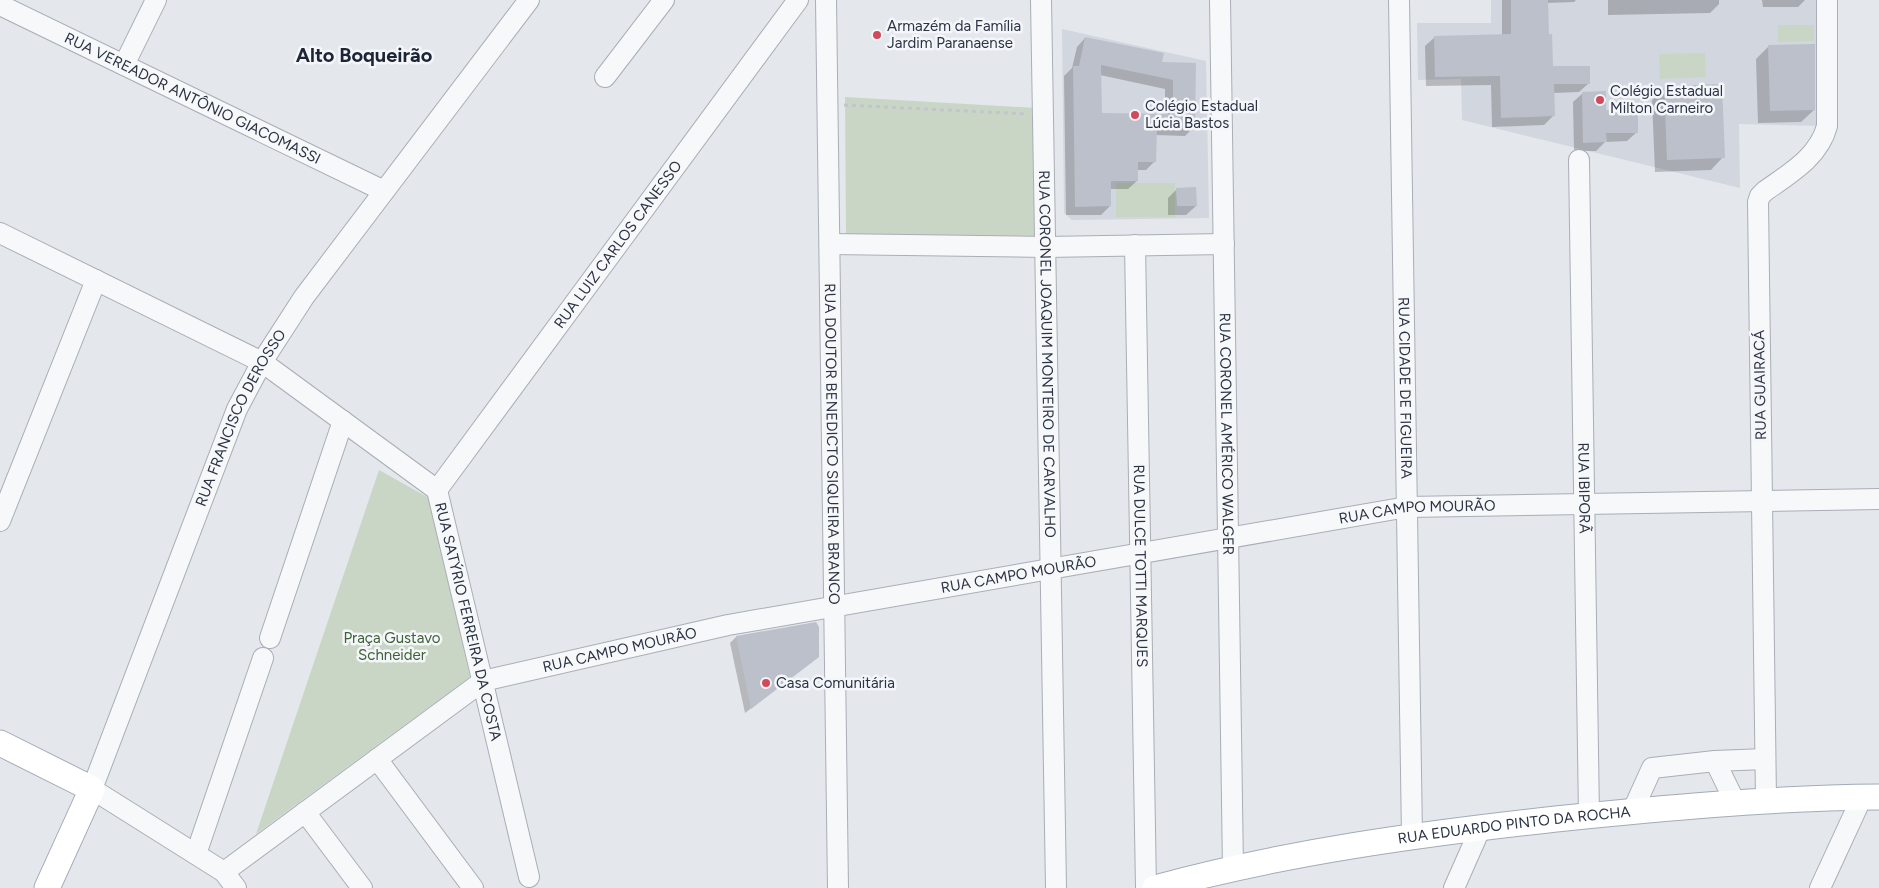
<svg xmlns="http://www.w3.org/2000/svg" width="1879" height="888" viewBox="0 0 1879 888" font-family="Figtree,sans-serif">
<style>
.built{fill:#d2d6de}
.green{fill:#c9d6c5}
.shadow{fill:#0003;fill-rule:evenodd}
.building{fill:#bbc0ca;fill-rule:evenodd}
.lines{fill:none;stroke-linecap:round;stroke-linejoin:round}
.minor-casing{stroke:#a9aeb7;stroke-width:22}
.major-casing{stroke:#a3abb8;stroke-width:27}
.path{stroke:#c2c5cb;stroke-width:3;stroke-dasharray:4 4;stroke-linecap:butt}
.minor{stroke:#f7f8fa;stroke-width:20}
.major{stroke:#fff;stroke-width:25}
.poi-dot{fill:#d1495b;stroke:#f4f6f9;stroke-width:2}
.labels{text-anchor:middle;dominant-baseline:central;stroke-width:5;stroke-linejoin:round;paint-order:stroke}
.poi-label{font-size:15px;fill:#2b3445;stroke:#f4f6f9;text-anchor:start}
.street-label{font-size:15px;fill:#2b3445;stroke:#f4f6f9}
.park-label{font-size:15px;fill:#3f6138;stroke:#f4f6f9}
.district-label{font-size:20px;font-weight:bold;fill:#1d2536;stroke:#f4f6f9}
</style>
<rect width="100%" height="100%" fill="#e4e7ec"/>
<!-- built -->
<path class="built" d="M 1491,0 L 1823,0 L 1825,126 L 1739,124 L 1740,188 L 1462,120 L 1461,79 L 1418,80 L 1417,23 L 1491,23 Z
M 1062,29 L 1206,61 L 1209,218 L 1072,220 L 1064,213 Z"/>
<!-- green -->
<path class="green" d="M 1778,25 L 1814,25 L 1814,41 L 1778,42 Z
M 1705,53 L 1706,77 L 1660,79 L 1659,54 Z
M 845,97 L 1037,108 L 1038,236 L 846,234 Z
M 1116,183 L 1175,183 L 1175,217 L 1116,217 Z
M 379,470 L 429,498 L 470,677 L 256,834 Z"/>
<!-- shadow -->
<path class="shadow" d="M 1502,0 L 1576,0 L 1574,2 L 1547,3 L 1548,35 L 1552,67 L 1589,83 L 1579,92 L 1553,93 L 1553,116 L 1544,125 L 1492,127 L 1491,85 L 1426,86 L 1425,46 L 1435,37 L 1502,36 Z
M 1608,0 L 1719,0 L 1719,4 L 1710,13 L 1608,15 Z
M 1762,0 L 1805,0 L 1798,7 L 1763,7 Z
M 1085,38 L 1160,63 L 1195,64 L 1194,127 L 1185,136 L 1155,135 L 1155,161 L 1146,170 L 1137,170 L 1137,181 L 1128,189 L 1109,189 L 1110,206 L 1101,215 L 1066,215 L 1064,76 L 1072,68 L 1077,47 ZM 1100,75 L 1165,89 L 1165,115 L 1100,115 Z
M 1769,46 L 1814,110 L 1801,122 L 1758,123 L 1756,59 Z
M 1664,88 L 1723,157 L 1711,170 L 1655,172 L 1652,100 Z
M 1583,93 L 1605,111 L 1637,132 L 1627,141 L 1605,142 L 1596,151 L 1574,151 L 1573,102 Z
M 1177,189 L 1196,206 L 1186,215 L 1168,215 L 1168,198 Z
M 736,637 L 818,657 L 745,713 L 730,643 Z"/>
<!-- building -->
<path class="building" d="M 1511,0 L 1548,0 L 1549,34 L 1552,34 L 1553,66 L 1590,66 L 1590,84 L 1554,84 L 1555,116 L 1501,118 L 1500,76 L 1435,77 L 1434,36 L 1511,34 Z
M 1085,37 L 1164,53 L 1162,62 L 1196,63 L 1195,128 L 1157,127 L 1156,162 L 1138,162 L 1138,181 L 1111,181 L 1111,206 L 1075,207 L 1073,66 L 1079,66 ZM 1101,65 L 1173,80 L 1173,114 L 1102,113 Z
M 1815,44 L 1815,110 L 1770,111 L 1768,45 Z
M 1722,84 L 1725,158 L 1667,160 L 1664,86 Z
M 1606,91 L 1606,110 L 1638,110 L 1638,133 L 1606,133 L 1607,142 L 1583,143 L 1582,92 Z
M 1196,187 L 1197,206 L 1177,206 L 1176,188 Z
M 816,622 L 819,627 L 819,657 L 751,709 L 736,636 Z"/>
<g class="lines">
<defs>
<g id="minor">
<path id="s1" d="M 826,0 L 838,888"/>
<path id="s2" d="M 1041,0 L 1056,888"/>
<path id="s3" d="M 1220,0 L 1233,868"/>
<path id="s4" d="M 1399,0 L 1412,836"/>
<path id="s5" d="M 0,5 L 384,191"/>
<path d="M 124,65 L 156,0"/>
<path d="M 605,77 L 664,0"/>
<path id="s6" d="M 1579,160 L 1589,816"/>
<path id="s7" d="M 0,233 L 262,362 L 437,490 L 529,877"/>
<path d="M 830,244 L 1046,247 L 1224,244"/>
<path id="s8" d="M 1135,245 L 1146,888"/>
<path id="s9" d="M 437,490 L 798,0"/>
<path d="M 0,521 L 96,280"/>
<path d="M 270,638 L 343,421"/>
<path d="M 377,759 L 473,888"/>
<path d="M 1715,761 L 1765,759"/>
<path d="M 1766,800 L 1758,202 L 1760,196 L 1765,191 C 1789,174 1819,157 1827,126 L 1827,0"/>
<path d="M 305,812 L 362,888"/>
<path d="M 1632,812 L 1652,768 L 1715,761 L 1735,802"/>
<path d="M 196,854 L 263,658"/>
<path id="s10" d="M 224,872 L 483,681 L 728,625 L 1407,507 L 1879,499"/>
<path id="s11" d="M 236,888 L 224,872 L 92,789 L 237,409 L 262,362 L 304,297 L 529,0"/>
<path d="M 1454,888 L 1481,827"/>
<path d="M 1820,888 L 1862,797"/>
</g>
<g id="major">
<path d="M 0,743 L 92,789 L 47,888"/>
<path id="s12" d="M 1155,888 C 1286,852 1420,834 1556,819 C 1663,808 1771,798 1879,797"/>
</g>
</defs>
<!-- minor casing -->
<use href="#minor" class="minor-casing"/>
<!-- major casing -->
<use href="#major" class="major-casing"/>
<!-- path -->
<path class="path" d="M 844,105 L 1028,114"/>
<!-- minor -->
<use href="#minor" class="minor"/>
<!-- major -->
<use href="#major" class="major"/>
</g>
<!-- markers -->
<g class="poi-dot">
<circle cx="877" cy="35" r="5"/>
<circle cx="1600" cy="100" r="5"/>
<circle cx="1135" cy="115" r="5"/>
<circle cx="766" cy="683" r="5"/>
</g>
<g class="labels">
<!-- poi labels -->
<g class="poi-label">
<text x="887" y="26">Armazém da Família<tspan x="887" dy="17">Jardim Paranaense</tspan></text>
<text x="1610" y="91">Colégio Estadual<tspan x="1610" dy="17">Milton Carneiro</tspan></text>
<text x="1145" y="106">Colégio Estadual<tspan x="1145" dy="17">Lúcia Bastos</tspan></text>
<text x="776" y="683">Casa Comunitária</text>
</g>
<!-- street labels -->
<g class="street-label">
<text stroke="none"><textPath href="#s5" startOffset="214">RUA VEREADOR ANTÔNIO GIACOMASSI</textPath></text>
<text stroke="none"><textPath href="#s9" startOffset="305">RUA LUIZ CARLOS CANESSO</textPath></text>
<text stroke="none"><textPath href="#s2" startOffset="354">RUA CORONEL JOAQUIM MONTEIRO DE CARVALHO</textPath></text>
<text transform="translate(1760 385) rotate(-91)">RUA GUAIRACÁ</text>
<text stroke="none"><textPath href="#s4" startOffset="388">RUA CIDADE DE FIGUEIRA</textPath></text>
<text stroke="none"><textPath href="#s11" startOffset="576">RUA FRANCISCO DEROSSO</textPath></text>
<text stroke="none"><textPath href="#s3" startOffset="434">RUA CORONEL AMÉRICO WALGER</textPath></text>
<text stroke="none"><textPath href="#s1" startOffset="444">RUA DOUTOR BENEDICTO SIQUEIRA BRANCO</textPath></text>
<text stroke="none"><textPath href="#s6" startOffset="328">RUA IBIPORÃ</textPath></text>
<text stroke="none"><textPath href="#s10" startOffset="1272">RUA CAMPO MOURÃO</textPath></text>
<text stroke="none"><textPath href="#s8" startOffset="321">RUA DULCE TOTTI MARQUES</textPath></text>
<text stroke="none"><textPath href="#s10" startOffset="868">RUA CAMPO MOURÃO</textPath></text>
<text stroke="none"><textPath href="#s7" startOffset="644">RUA SATÝRIO FERREIRA DA COSTA</textPath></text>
<text stroke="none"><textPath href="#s10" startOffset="462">RUA CAMPO MOURÃO</textPath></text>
<text stroke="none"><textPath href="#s12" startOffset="365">RUA EDUARDO PINTO DA ROCHA</textPath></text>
</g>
<!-- park labels -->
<g class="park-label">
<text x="392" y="638">Praça Gustavo<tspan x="392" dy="17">Schneider</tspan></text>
</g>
<!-- district labels -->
<g class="district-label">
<text x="364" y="55">Alto Boqueirão</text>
</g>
</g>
</svg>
